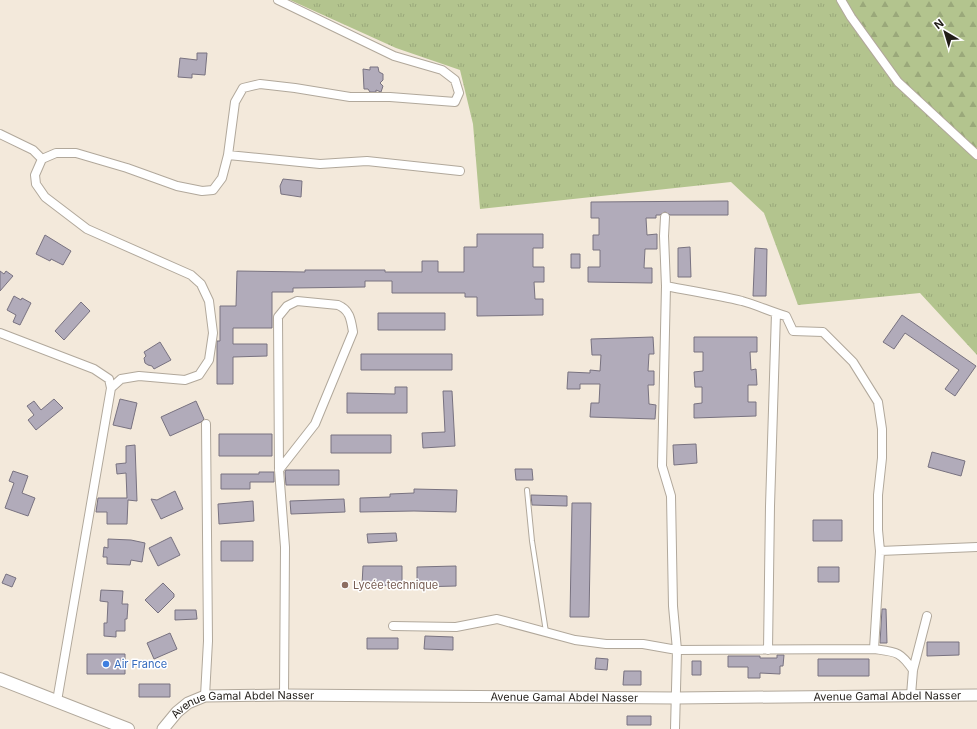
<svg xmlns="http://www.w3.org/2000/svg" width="977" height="729" viewBox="0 0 977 729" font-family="Inter,sans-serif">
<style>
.grass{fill:url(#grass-tufts)}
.forest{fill:url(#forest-firs)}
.building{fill:#b1abba;stroke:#787280}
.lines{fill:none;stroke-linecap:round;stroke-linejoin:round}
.lane-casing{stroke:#b1a89b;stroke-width:6}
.street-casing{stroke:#b1a89b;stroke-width:10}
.secondary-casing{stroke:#b1a89b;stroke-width:13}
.primary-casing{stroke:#b1a89b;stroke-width:14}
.lane{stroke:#fff;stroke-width:4}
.street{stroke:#fff;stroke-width:8}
.secondary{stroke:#fff;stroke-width:11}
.primary{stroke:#fff;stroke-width:12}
.education-dot{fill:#8d6e63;stroke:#fff;stroke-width:1.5}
.shop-dot{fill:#3f7fe0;stroke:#fff;stroke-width:1.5}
.labels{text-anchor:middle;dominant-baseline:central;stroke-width:3;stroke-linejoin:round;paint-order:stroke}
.education-label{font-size:11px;fill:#785e54;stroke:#fff;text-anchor:start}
.shop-label{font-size:11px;fill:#366cbe;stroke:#fff;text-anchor:start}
.street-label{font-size:11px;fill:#211d18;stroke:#fff}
</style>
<defs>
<pattern id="grass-tufts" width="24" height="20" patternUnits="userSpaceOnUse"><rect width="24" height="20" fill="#b3c48e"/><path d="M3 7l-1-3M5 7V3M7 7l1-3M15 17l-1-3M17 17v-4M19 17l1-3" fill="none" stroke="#9aa87a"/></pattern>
<pattern id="forest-firs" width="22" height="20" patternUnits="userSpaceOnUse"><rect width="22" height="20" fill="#b3c48e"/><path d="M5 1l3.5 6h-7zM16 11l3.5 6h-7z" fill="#9aa87a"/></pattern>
</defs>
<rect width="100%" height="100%" fill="#f3e9db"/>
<!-- grass -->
<path class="grass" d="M 290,0 L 837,0 L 846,16 L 977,149 L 977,355 L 920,293 L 798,305 L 764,213 L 731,182 L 480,209 L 473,124 L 460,70 L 396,48 Z"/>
<!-- forest -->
<path class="forest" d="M 837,0 L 977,0 L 977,149 L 900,81 L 846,16 Z"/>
<!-- building -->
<path class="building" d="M 197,53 L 207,53 L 205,75 L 192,74 L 192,78 L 178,77 L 180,58 L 197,60 Z
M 370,67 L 378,67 L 379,72 L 383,74 L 383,80 L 380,83 L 383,86 L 381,92 L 376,90 L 376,92 L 370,92 L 368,89 L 364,89 L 363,69 L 370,70 Z
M 283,179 L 302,181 L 301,197 L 281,194 L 280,186 Z
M 728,201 L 728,215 L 670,215 L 665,212 L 660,215 L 656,215 L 656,218 L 646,218 L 647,235 L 657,234 L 657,249 L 645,249 L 644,268 L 652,268 L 652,283 L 588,282 L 588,267 L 600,267 L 600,250 L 593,250 L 593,235 L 599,235 L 599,218 L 591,218 L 591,202 Z
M 477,234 L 543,234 L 543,248 L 533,248 L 533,267 L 544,267 L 544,282 L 534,282 L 535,299 L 543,299 L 543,315 L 477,316 L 477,297 L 465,297 L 465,293 L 392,293 L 392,281 L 365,281 L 365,287 L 293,288 L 293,292 L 272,292 L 272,328 L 233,328 L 233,344 L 267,344 L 267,356 L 233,357 L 233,384 L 217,384 L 217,341 L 220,341 L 220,306 L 236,306 L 237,271 L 305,272 L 305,270 L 385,270 L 385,272 L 422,272 L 422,261 L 438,261 L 438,272 L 464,272 L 464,247 L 477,247 Z
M 45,235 L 71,251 L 63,265 L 51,259 L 50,261 L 36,254 Z
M 690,247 L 691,277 L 678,277 L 678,248 Z
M 755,248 L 767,249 L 766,296 L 753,296 Z
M 571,254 L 580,254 L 580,268 L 571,268 Z
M 0,271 L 4,274 L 6,271 L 13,276 L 0,291 Z
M 14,296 L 21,300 L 22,298 L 31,303 L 20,325 L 13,322 L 16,315 L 7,310 Z
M 81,302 L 90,311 L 64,340 L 55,331 Z
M 378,313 L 445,313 L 445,330 L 378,330 Z
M 902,315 L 976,366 L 955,396 L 945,389 L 959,370 L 905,333 L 894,349 L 883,342 Z
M 653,337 L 654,354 L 649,354 L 648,371 L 654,371 L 654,385 L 648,385 L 649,404 L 656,405 L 655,419 L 590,417 L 591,403 L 599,403 L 600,384 L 580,384 L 580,389 L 567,389 L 568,372 L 590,373 L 590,370 L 600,371 L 601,355 L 592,355 L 591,339 Z
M 694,337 L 757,337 L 757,352 L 750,352 L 751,370 L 756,369 L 757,385 L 748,385 L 748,402 L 756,402 L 756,416 L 694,418 L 694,404 L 702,403 L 702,387 L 695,387 L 694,372 L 703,371 L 703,352 L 694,352 Z
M 160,342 L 171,360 L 154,369 L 152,366 L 148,365 L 145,363 L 144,358 L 146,356 L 144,352 Z
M 361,354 L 452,354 L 452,370 L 361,370 Z
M 395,387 L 407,387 L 407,413 L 347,413 L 347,393 L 395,394 Z
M 443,391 L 452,391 L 455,446 L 423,448 L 422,433 L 445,432 Z
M 54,399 L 63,408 L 36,430 L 28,420 L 34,415 L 27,406 L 34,401 L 41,410 Z
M 120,399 L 137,403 L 131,429 L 113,425 Z
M 196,401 L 204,419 L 201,422 L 170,436 L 161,417 Z
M 219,434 L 272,434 L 272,456 L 219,456 Z
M 331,435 L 391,435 L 391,453 L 331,453 Z
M 696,444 L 697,463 L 674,465 L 673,445 Z
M 135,445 L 137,501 L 128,500 L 127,524 L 107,524 L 107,512 L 96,512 L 98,498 L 127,498 L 126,473 L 117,474 L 116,464 L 126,463 L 126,446 Z
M 932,452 L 965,461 L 961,476 L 928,467 Z
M 515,469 L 532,469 L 533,480 L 516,480 Z
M 286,470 L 339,470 L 339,485 L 286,485 L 285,472 Z
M 13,471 L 28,476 L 22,493 L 35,498 L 28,516 L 5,508 L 14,483 L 9,481 Z
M 259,472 L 274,472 L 274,482 L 250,482 L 250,489 L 221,489 L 221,474 L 259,474 Z
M 414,489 L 457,490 L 456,512 L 414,511 L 360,512 L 360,498 L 390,497 L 390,494 L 414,493 Z
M 175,491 L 183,509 L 161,519 L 151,499 L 157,500 Z
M 531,495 L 567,496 L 567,506 L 532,505 Z
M 344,499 L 345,512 L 291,514 L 290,501 Z
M 253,501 L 254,521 L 219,524 L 218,504 Z
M 572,503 L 591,503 L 589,617 L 570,617 Z
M 813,520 L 842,520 L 842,541 L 813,541 Z
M 396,533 L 397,541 L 368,543 L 367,534 Z
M 171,537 L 180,555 L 158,566 L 149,548 Z
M 108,539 L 131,540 L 145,543 L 142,562 L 131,560 L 130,565 L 107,564 L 107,557 L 103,557 L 104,547 L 108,548 Z
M 221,541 L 253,541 L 253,561 L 221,561 Z
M 363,566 L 402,566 L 402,586 L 362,585 Z
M 456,566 L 456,586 L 417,587 L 417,567 Z
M 818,567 L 839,567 L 839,582 L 818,582 Z
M 6,574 L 16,578 L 12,587 L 2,583 Z
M 163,583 L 174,594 L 174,597 L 158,613 L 145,600 Z
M 101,590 L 123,591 L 122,604 L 128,604 L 127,619 L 125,619 L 125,631 L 116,631 L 116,637 L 104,636 L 104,623 L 107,623 L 108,602 L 100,601 Z
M 882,609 L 886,609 L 887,643 L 880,643 Z
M 175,610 L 196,610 L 197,619 L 175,620 Z
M 170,633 L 177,649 L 154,659 L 147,643 Z
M 425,636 L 453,637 L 453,650 L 424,649 Z
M 367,638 L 398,638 L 398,649 L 367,649 Z
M 927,642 L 959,642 L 959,655 L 927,656 Z
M 87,654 L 125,654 L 125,674 L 87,674 Z
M 777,655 L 784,655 L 783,666 L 780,666 L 780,674 L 760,673 L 760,678 L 748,678 L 748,667 L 728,667 L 728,656 L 760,656 L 760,658 L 777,658 Z
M 596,658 L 608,659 L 607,670 L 595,669 Z
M 818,659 L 869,659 L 869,676 L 818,676 Z
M 692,661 L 701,661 L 701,675 L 692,675 Z
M 624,671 L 641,671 L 641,685 L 623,685 Z
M 139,684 L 170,684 L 170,697 L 139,697 Z
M 627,716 L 651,716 L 651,725 L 627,725 Z"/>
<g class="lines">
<defs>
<path id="lane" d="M 527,490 L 532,541 L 546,632"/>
<path id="street" d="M 841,0 L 851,17 L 898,82 L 977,155
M 0,134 L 33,150 L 42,159
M 228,155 L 320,164 L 367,161 L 460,171
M 665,217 L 664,236 L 666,286 L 662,466 L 671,496 L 673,606 L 677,650 L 675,729
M 666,286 C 691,291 717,295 742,301 C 757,305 771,312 786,316 L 793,331 L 823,332 L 853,362 L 878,402 L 882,429 L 882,458 L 878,495 L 878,530 L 880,551 L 874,649
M 0,333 L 94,369 L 109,379 L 111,388 L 121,379 L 139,376 L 185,380 L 199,375 L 209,360 L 213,333 L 209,301 L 201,284 L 191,275 L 87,229 L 45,197 L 36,184 L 35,175 L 42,159 L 56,153 L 76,153 L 127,168 L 177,186 L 202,191 L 213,190 L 222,178 L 228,155 L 235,102 L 243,88 L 260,84 L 295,88 L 350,97 L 390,97 L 455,102 L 459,93 L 455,80 L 442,70 L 394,56 L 278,0
M 279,470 L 315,424 L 353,332 C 351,320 350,310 338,305 L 297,301 L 287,306 L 278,317 L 279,470 L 285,547 L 284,695
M 880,551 L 977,547
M 393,626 L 456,627 L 497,619 L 575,640 L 606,644 L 643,644 L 677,650 L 874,649 C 896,652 900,651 913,670
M 768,650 L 770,506 L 776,313
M 911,695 L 913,670 L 927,616
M 205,696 L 208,641 L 206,424
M 57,701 L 111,388"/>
<g id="secondary">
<path id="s1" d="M 163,729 L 177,712 L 188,703 L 205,696 L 284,695 L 676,698 L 977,695"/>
</g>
<path id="primary" d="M 0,679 L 128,729"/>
</defs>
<!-- lane casing -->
<use href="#lane" class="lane-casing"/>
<!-- street casing -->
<use href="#street" class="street-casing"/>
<!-- secondary casing -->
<use href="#secondary" class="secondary-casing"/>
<!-- primary casing -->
<use href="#primary" class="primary-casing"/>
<!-- lane -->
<use href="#lane" class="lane"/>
<!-- street -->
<use href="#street" class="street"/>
<!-- secondary -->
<use href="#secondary" class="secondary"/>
<!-- primary -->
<use href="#primary" class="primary"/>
</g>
<!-- markers -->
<circle class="education-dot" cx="345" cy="585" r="4"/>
<circle class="shop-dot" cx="106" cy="664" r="4"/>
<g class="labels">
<!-- education labels -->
<g class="education-label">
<text x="353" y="585">Lycée technique</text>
</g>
<!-- shop labels -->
<g class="shop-label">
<text x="114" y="664">Air France</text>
</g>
<!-- street labels -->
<g class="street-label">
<text stroke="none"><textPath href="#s1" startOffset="737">Avenue Gamal Abdel Nasser</textPath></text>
<text stroke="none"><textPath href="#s1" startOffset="414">Avenue Gamal Abdel Nasser</textPath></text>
<text stroke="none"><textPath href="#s1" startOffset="90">Avenue Gamal Abdel Nasser</textPath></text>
</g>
</g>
<!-- north arrow -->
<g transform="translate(945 32) rotate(322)" stroke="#ffffff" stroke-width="3" paint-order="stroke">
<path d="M0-3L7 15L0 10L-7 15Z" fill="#211d18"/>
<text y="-6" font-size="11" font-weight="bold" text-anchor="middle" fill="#211d18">N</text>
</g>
</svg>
